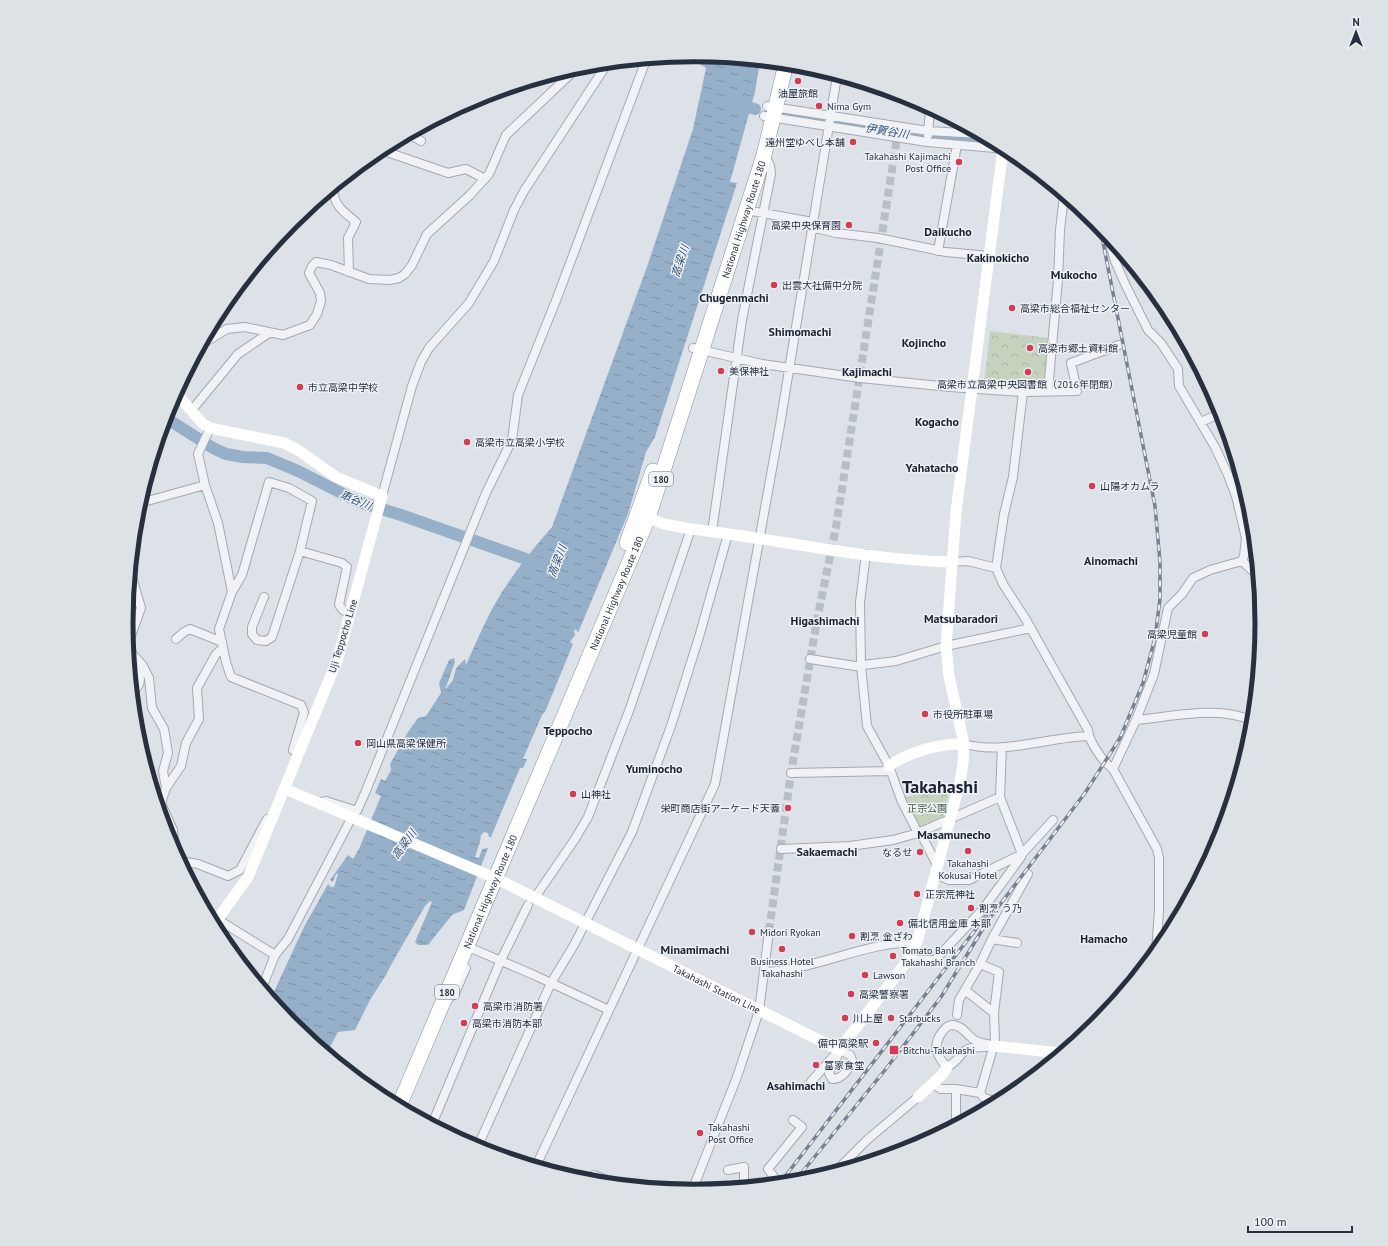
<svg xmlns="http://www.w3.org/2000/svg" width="1388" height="1246" viewBox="0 0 1388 1246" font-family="'PT Sans','Noto Sans JP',sans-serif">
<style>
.park{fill:url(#park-crowns)}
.water{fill:url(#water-ripples)}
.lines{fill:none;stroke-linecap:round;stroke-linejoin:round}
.river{stroke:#96b0ca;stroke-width:12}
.street-tunnel{stroke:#b8bec6;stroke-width:8;stroke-dasharray:8 4;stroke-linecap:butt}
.street-casing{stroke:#a2a9b2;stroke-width:10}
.highway-casing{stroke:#848f9f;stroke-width:16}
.street{stroke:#f0f2f6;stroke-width:8}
.secondary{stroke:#fff;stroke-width:11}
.highway{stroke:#fff;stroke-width:15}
.rail-casing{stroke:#768192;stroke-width:3.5}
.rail{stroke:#edf1f5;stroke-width:2;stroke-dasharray:6;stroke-linecap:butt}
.poi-dot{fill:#d43c55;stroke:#edf1f5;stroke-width:1.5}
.labels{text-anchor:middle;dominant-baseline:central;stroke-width:3;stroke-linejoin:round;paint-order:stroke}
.shield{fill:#edf1f5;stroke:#626a76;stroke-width:1}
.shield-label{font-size:9px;font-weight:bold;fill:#26303f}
.poi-label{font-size:10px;fill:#26303f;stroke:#edf1f5;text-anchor:start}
.street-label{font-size:10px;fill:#26303f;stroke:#edf1f5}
.park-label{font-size:10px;fill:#3b5b33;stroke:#edf1f5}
.water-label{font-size:11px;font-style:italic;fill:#2f4f75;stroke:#edf1f5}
.quarter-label{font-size:12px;font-weight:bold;fill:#192130;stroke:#edf1f5}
.town-label{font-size:18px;font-weight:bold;fill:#192130;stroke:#edf1f5}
.rim{fill:none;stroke:#26303f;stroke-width:5}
</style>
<defs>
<pattern id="park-crowns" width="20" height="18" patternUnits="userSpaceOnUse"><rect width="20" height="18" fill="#c4d2be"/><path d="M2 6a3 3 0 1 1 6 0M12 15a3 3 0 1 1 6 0" fill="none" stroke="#a8b5a4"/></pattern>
<pattern id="water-ripples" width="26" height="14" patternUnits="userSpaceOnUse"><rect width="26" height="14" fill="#96b0ca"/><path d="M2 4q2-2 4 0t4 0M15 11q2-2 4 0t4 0" fill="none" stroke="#7a90a5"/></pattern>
</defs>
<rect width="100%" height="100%" fill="#dde2e8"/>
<!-- park -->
<path class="park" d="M 990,331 L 1049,338 L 1047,384 L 984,384 Z
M 950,785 L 943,819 L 921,829 L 917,828 L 903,798 Z"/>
<!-- water -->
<path class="water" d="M 693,55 L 760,61 L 755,92 L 730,182 L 737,183 L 655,437 L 646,452 L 628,514 L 578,633 L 576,629 L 574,631 L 575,635 L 570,642 L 573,644 L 545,712 L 542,715 L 523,759 L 527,759 L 523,768 L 520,768 L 491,837 L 489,837 L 488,833 L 484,832 L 481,835 L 480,842 L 475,857 L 479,858 L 482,849 L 488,848 L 464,910 L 452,915 L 428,945 L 418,945 L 415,942 L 432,902 L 430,901 L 425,906 L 391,965 L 386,975 L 370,1000 L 355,1030 L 338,1032 L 330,1047 L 322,1049 L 292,1024 L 268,995 L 272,996 L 304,927 L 328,884 L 331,887 L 334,887 L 338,874 L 336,874 L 333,882 L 330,880 L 348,855 L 353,859 L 359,849 L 381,796 L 375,793 L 381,779 L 385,781 L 391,770 L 390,764 L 408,732 L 418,718 L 426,716 L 441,693 L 439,683 L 449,660 L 454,658 L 455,662 L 445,690 L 453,680 L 456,668 L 465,659 L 466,665 C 473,649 480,633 488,617 C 504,585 528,554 552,527 L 648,264 L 693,129 L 706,68 L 694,60 Z"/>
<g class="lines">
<!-- river -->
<path class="river" d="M 736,104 L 755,109
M 784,114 L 919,136 L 990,140
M 166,418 L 213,448 L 226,454 L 243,457 L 267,458 L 298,471 L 359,502 L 401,515 L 540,564"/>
<!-- street-tunnel -->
<path class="street-tunnel" d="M 769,931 L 791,773 L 817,620 L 836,527 L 897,138"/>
<defs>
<path id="street" d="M 767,106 L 928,131 L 979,134
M 764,116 L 927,142 L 1006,149
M 409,134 L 421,141
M 928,135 L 930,108
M 387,152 L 448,173 L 466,169 L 485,179
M 333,188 C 333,205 344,212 356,222 L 348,238 L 349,272
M 746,210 L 813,222
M 812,227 L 836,233 L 878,238 L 946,252 L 989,256
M 1108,237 L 1115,261 L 1126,286 L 1148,330 L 1161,343 L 1178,369 L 1179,386 L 1215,447 L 1228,475 L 1236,496 L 1246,538 L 1244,556 L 1242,561 L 1210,570 L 1193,578 L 1182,594 L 1168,608 L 1154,674 L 1136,720 L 1113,769
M 938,251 L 957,145
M 202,344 L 227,329 L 245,327 L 283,335 L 310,325 L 317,314 L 321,301 L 320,293 L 309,273 L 312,266 L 316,262 L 331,265 L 369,279 L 390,280 L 399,278 L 405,274 L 412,265 L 427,234 L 470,195 L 489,174 L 506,135 L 577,68
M 693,348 L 762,364 L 860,378 L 950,387 L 1023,392 L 1077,391 L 1071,363 L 1119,345
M 1048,391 L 1058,280 L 1060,230 L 1064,196
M 1023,392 L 1013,477 L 1004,514 L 996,568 L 1003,584 L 1025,618 L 1088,730 C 1089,742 1103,762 1113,769 L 1157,849 L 1159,858 L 1159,911 L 1156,951
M 191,411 L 238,354 L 269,333
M 1201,422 L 1221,413
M 210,428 L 198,454 L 205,485 L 218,523 L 232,592
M 382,496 L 412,386 L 421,362 L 429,348 L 469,303 L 494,261 L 514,210 L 524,191 L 607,64
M 140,503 L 205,485
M 712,532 L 742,320 L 771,174 L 770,166 L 765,155
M 300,551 L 342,563 L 347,567 L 339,605 L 343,610 L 350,614
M 866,554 L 860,602 L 861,665 L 867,726 L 889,766 L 902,802 L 918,833
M 1242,561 L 1257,575
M 952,562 L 968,561 L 996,568
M 264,597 L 252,627 L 252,634 L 257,640 L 266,641 L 272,637 L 300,551 L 312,501 L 289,488 L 269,482 L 242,575 L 232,592 L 219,629 L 226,662 L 231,677 L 301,705 L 304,713 L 293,750 L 299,755
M 176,639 L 184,632 L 190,629 L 222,642
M 128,644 L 141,608 L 131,574
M 129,650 L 143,666 L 149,678 L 152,708 L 164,729 L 168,753 L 163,771 L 166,788
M 810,659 L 855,666 L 896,661 L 946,646 L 1031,628
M 130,661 C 138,669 146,682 133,691
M 1136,720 C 1170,717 1221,705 1252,721
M 964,744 C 1004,755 1048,737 1089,736
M 791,773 L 891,771
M 322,802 L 326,801 L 357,811 L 365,793 L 486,493 L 512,440 L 518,395 L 557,298 L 646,60
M 920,832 L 937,865
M 781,849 L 850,846 L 893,840 L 918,833 L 1000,797
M 175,850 L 173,830 L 161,803 L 166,788 L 181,766 L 186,743 L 199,719 L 197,688 L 216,654 L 223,648
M 180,861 L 198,864 L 228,876 L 240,870 L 267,819
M 935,874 L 949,880 L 969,880 L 1022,854 L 1053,820
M 538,893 L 575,839 L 588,817 L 629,711 L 691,529
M 217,919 L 275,955
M 992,939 L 1028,874
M 473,949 L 534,975 L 609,1010
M 908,960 L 935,960 L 983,909 L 1021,857 L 1022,854 L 1000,797 L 1002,747
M 764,972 C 816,970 864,942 917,942
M 262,988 L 275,955 L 288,939 L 352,817
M 965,990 L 994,1013
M 447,1000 L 455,993 L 466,968
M 957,1015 L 959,1000 L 980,964 L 992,939 L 1017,943
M 839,1050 L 850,1055 L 852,1060 C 850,1069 841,1080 832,1079 L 829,1073 C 831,1064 837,1062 839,1050 Z
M 947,1067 C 936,1056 932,1044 943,1031 C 945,1028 948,1025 953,1025 C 963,1026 966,1034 973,1039 C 979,1044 988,1043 994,1046
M 947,1067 C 967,1057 954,1047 986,1047
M 809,1084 L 839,1050
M 933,1084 L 941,1089 L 956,1089
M 980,1093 L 995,1041 L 994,1013 L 999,972 L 980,964
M 433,1122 L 500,962 L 528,905
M 956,1124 L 956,1089 L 980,1093 L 984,1098 L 995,1101 L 994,1104
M 477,1148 L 551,983 L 574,945 L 632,832 L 671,726 L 699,637 L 728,534
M 536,1166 L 715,784 L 780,425 L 837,76
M 728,1170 L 744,1167 L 744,1186
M 837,1170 L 867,1140 L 918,1097
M 594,1175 L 614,1183
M 770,1184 L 774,1177 L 768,1169 L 802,1127 L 793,1120
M 692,1191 L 737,1077 L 759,1011 L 769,931"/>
<g id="highway">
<path d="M 627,543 L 653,471"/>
<path id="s2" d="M 399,1106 L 648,518 L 764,155 L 786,64"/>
</g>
</defs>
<!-- street casing -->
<use href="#street" class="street-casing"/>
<!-- highway casing -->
<use href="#highway" class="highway-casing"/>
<!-- street -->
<use href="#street" class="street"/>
<!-- secondary -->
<g class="secondary">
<path d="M 176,393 L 203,424 L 210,428 L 284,443 L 298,450 L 336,477 L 382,496 L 338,658 L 248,877 L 214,924"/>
<path d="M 641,515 L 664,524 L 691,529 C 778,539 865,560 952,562"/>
<path d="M 889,766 C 909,752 940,743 964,744"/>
<path id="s1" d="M 285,789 L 495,878 L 839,1050 L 908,960 L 917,942 L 960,782 L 963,764 L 964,744 L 949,676 L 946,646 L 956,512 L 1003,149"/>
<path d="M 994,1046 L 1061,1053"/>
<path d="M 918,1097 L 942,1075 L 947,1067"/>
</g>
<!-- highway -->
<use href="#highway" class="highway"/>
<defs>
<path id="rail" d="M 795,1181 L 885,1070 L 941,997 L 989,919 L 1085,793 L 1120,738 L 1143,683 L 1155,638 L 1160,599 L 1160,562 L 1155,506 L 1100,227
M 780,1183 L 986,916"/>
</defs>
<!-- rail casing -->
<use href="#rail" class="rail-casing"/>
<!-- rail -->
<use href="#rail" class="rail"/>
</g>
<!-- markers -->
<g class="poi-dot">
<circle cx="798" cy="81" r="4"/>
<circle cx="819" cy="106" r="4"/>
<circle cx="853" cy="142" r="4"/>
<circle cx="959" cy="162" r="4"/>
<circle cx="849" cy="225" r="4"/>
<circle cx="774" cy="285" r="4"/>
<circle cx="1012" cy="308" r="4"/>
<circle cx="1030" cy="348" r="4"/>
<circle cx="721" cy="371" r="4"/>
<circle cx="1028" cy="372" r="4"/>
<circle cx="300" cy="387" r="4"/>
<circle cx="467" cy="442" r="4"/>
<circle cx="1092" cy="486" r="4"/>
<circle cx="1205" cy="634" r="4"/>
<circle cx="925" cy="714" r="4"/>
<circle cx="358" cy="743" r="4"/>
<circle cx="573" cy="794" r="4"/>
<circle cx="788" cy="808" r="4"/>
<circle cx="968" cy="851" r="4"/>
<circle cx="920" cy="852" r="4"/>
<circle cx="917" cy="894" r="4"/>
<circle cx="971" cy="908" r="4"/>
<circle cx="900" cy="923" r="4"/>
<circle cx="752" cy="932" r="4"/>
<circle cx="852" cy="936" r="4"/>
<circle cx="782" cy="949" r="4"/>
<circle cx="893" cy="956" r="4"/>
<circle cx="865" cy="975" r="4"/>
<circle cx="851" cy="994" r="4"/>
<circle cx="475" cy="1006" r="4"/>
<circle cx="845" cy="1018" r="4"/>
<circle cx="891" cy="1018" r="4"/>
<circle cx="464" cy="1023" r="4"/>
<circle cx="876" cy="1043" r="4"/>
<rect x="889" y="1045" width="10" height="10" rx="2"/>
<circle cx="816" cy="1065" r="4"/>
<circle cx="700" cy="1133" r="4"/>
</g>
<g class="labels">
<!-- shield labels -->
<g class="shield">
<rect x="649" y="472" width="24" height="14" rx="3"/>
<rect x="435" y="985" width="24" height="14" rx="3"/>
</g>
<g class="shield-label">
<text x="661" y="479">180</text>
<text x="447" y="992">180</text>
</g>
<!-- poi labels -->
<g class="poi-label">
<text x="798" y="93" text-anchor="middle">油屋旅館</text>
<text x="827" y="106">Nima Gym</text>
<text x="845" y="142" text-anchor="end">遠州堂ゆべし本舗</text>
<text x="951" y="156" text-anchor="end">Takahashi Kajimachi<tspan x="951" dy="12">Post Office</tspan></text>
<text x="841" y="225" text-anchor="end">高梁中央保育園</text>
<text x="782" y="285">出雲大社備中分院</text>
<text x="1020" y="308">高梁市総合福祉センター</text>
<text x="1038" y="348">高梁市郷土資料館</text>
<text x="729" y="371">美保神社</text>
<text x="1028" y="384" text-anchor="middle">高梁市立高梁中央図書館（2016年閉館）</text>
<text x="308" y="387">市立高梁中学校</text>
<text x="475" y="442">高梁市立高梁小学校</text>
<text x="1100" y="486">山陽オカムラ</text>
<text x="1197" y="634" text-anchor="end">高梁児童館</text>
<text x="933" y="714">市役所駐車場</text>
<text x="366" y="743">岡山県高梁保健所</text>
<text x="581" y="794">山神社</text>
<text x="780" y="808" text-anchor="end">栄町商店街アーケード天蓋</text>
<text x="912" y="852" text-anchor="end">なるせ</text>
<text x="968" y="863" text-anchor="middle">Takahashi<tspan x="968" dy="12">Kokusai Hotel</tspan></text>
<text x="925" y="894">正宗荒神社</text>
<text x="979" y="908">割烹 う乃</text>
<text x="908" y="923">備北信用金庫 本部</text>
<text x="760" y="932">Midori Ryokan</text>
<text x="860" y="936">割烹 金ざわ</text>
<text x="901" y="950">Tomato Bank<tspan x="901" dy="12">Takahashi Branch</tspan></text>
<text x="782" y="961" text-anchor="middle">Business Hotel<tspan x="782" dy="12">Takahashi</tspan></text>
<text x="873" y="975">Lawson</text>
<text x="859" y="994">高梁警察署</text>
<text x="483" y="1006">高梁市消防署</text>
<text x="853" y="1018">川上屋</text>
<text x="899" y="1018">Starbucks</text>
<text x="472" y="1023">高梁市消防本部</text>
<text x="868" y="1043" text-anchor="end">備中高梁駅</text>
<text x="903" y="1050">Bitchu-Takahashi</text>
<text x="824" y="1065">富家食堂</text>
<text x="708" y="1127">Takahashi<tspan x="708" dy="12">Post Office</tspan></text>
</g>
<!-- street labels -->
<g class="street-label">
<text stroke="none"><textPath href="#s2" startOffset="952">National Highway Route 180</textPath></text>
<text stroke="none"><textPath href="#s2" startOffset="557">National Highway Route 180</textPath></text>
<text transform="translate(343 636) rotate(-73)">Uji Teppocho Line</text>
<text stroke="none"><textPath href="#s2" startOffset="233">National Highway Route 180</textPath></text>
<text stroke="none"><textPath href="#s1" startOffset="476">Takahashi Station Line</textPath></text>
</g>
<!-- park labels -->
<g class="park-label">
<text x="927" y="808">正宗公園</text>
</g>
<!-- water labels -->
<g class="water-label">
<text transform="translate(887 131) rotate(9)">伊賀谷川</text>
<text transform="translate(680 261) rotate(-72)">高梁川</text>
<text transform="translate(356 500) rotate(23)">車谷川</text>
<text transform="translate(557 561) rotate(-69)">高梁川</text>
<text transform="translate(404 844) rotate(-54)">高梁川</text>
</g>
<!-- quarter labels -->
<g class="quarter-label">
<text x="948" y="231">Daikucho</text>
<text x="998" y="257">Kakinokicho</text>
<text x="1074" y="274">Mukocho</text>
<text x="734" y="297">Chugenmachi</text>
<text x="800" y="331">Shimomachi</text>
<text x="924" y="342">Kojincho</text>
<text x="867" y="371">Kajimachi</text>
<text x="937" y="421">Kogacho</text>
<text x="932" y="467">Yahatacho</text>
<text x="1111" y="560">Ainomachi</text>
<text x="961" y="618">Matsubaradori</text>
<text x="825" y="620">Higashimachi</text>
<text x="568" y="730">Teppocho</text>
<text x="654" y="768">Yuminocho</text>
<text x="954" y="834">Masamunecho</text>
<text x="827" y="851">Sakaemachi</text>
<text x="1104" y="938">Hamacho</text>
<text x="695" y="949">Minamimachi</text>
<text x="796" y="1085">Asahimachi</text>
</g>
<!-- town labels -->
<g class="town-label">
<text x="940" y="786">Takahashi</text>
</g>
</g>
<!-- crop -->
<path d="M0 0H1388V1246H0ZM133 623a561 561 0 1 1 1122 0a561 561 0 1 1-1122 0Z" fill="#dde2e6" fill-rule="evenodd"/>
<path class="rim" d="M133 623a561 561 0 1 1 1122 0a561 561 0 1 1-1122 0Z"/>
<!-- north arrow -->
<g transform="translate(1356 32)" stroke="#edf1f5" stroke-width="3" paint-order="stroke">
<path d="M0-3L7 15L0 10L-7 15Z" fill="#26303f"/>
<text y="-6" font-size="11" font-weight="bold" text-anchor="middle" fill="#26303f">N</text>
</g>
<!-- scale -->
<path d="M1248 1226v6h104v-6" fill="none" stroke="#26303f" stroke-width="2"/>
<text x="1254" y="1226" font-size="12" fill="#26303f" stroke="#edf1f5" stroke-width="3" paint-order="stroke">100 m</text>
</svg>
